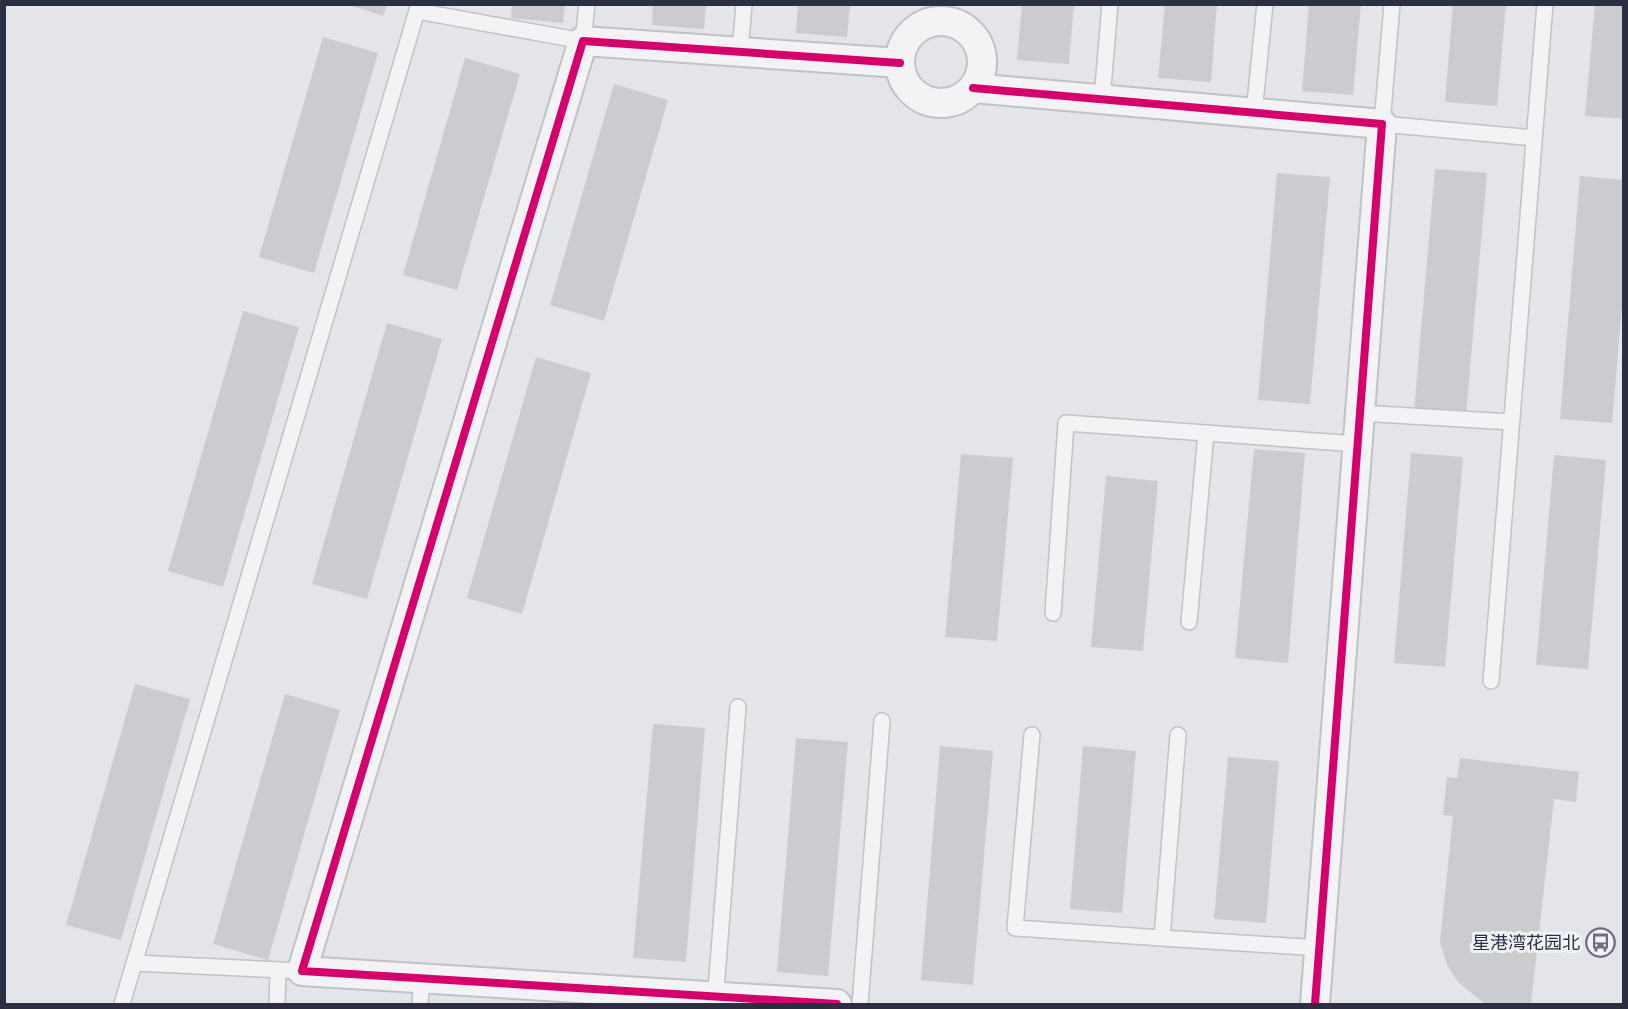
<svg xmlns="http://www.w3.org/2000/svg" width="1628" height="1009" viewBox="0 0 1628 1009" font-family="'Open Sans','Noto Sans SC',sans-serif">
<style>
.building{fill:#cbccd0}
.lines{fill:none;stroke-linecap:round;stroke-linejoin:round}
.service-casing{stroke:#c1c2c5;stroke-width:18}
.minor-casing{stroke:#c1c2c5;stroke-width:32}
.service{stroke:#f3f3f5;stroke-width:15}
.minor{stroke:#f3f3f5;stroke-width:28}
.cycleway-casing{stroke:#f2f3f7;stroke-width:11}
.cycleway{stroke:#d6006c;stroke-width:8}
.labels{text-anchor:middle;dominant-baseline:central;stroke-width:6;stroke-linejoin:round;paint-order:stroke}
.poi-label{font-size:18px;fill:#2b2f41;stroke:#f2f3f7;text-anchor:end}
</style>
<rect width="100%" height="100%" fill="#e4e5e8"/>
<!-- building -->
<path class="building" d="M 346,4 L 387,4 L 383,16 Z
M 512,4 L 565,4 L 563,23 L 511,18 Z
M 653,4 L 706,4 L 704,29 L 652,25 Z
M 798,4 L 850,4 L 847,37 L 796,33 Z
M 1022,4 L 1074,4 L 1069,64 L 1017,60 Z
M 1165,4 L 1217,4 L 1211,82 L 1158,78 Z
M 1309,4 L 1361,4 L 1353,95 L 1302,91 Z
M 1453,4 L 1506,4 L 1497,106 L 1445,102 Z
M 1595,4 L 1624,4 L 1624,119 L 1585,116 Z
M 323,37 L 378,53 L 314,273 L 259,257 Z
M 465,58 L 520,74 L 457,290 L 403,275 Z
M 614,84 L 668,100 L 604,321 L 550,305 Z
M 1435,169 L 1487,173 L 1466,415 L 1414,411 Z
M 1277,173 L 1330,177 L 1310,404 L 1258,400 Z
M 1580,176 L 1624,180 L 1624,284 L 1612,423 L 1560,419 Z
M 243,311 L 299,327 L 223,587 L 168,571 Z
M 387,323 L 442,339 L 367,599 L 312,584 Z
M 536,357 L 591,373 L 522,614 L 467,598 Z
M 1254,449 L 1305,453 L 1288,663 L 1235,658 Z
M 1411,453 L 1463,457 L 1445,667 L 1394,663 Z
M 961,454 L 1013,458 L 997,641 L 945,637 Z
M 1554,455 L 1606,460 L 1588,669 L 1536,665 Z
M 1106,476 L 1158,481 L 1143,651 L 1091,647 Z
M 135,684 L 190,699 L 121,940 L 66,925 Z
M 285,694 L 340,710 L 268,960 L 213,944 Z
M 653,724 L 705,728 L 686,962 L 633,958 Z
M 796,738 L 848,742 L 828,976 L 777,972 Z
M 940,746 L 993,751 L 973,985 L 921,980 Z
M 1083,746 L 1136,751 L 1122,913 L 1070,909 Z
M 1228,757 L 1279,761 L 1266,923 L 1214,919 Z
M 1460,758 L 1579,772 L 1576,802 L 1554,799 L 1531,1004 L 1485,1004 L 1458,982 L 1447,965 L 1440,942 L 1453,816 L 1443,815 L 1447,777 L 1457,778 Z"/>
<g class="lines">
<defs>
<path id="service" d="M 1392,4 L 1382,124 L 1534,138
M 417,11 L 583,41 L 587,4
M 740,52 L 744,4
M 1102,99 L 1110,4
M 1254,113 L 1265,4
M 1360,413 L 1511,422
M 1053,613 L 1066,423 L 1358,444
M 1189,622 L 1206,433
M 1491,681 L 1545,4
M 1032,735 L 1015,928 L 1162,938
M 1178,735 L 1162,938 L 1320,948
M 134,963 L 302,971
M 715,1003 L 738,707
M 122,1004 L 419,4
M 277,1004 L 278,970
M 420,1004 L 422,979
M 860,1004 L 882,721"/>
<path id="minor" d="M900 62a41 41 0 1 1 82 0a41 41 0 1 1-82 0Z
M 973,88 L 1382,124 L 1315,1004
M 837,1004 L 302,971 L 583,41 L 900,63"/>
</defs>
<!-- service casing -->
<use href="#service" class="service-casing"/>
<!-- minor casing -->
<use href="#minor" class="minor-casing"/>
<!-- service -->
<use href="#service" class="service"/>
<!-- minor -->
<use href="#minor" class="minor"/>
<defs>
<path id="cycleway" d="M 973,88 L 1382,124 L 1315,1004
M 837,1004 L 302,971 L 583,41 L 900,63"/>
</defs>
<!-- cycleway casing -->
<use href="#cycleway" class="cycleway-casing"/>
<!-- cycleway -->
<use href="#cycleway" class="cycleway"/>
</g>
<!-- icons -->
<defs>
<symbol id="bus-ring" viewBox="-11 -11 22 22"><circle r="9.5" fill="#f2f3f7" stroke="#6c6f7b" stroke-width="1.5"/><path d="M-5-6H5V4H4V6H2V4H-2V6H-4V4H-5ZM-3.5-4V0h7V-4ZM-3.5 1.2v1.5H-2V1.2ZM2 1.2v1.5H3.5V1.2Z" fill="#6c6f7b"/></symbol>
</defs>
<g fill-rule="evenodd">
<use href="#bus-ring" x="1584" y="926" width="33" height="33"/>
</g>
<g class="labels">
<!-- poi labels -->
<g class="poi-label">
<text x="1580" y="942">星港湾花园北</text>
</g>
</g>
<!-- border -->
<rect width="1628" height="1009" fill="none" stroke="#2b2f41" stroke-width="12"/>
</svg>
